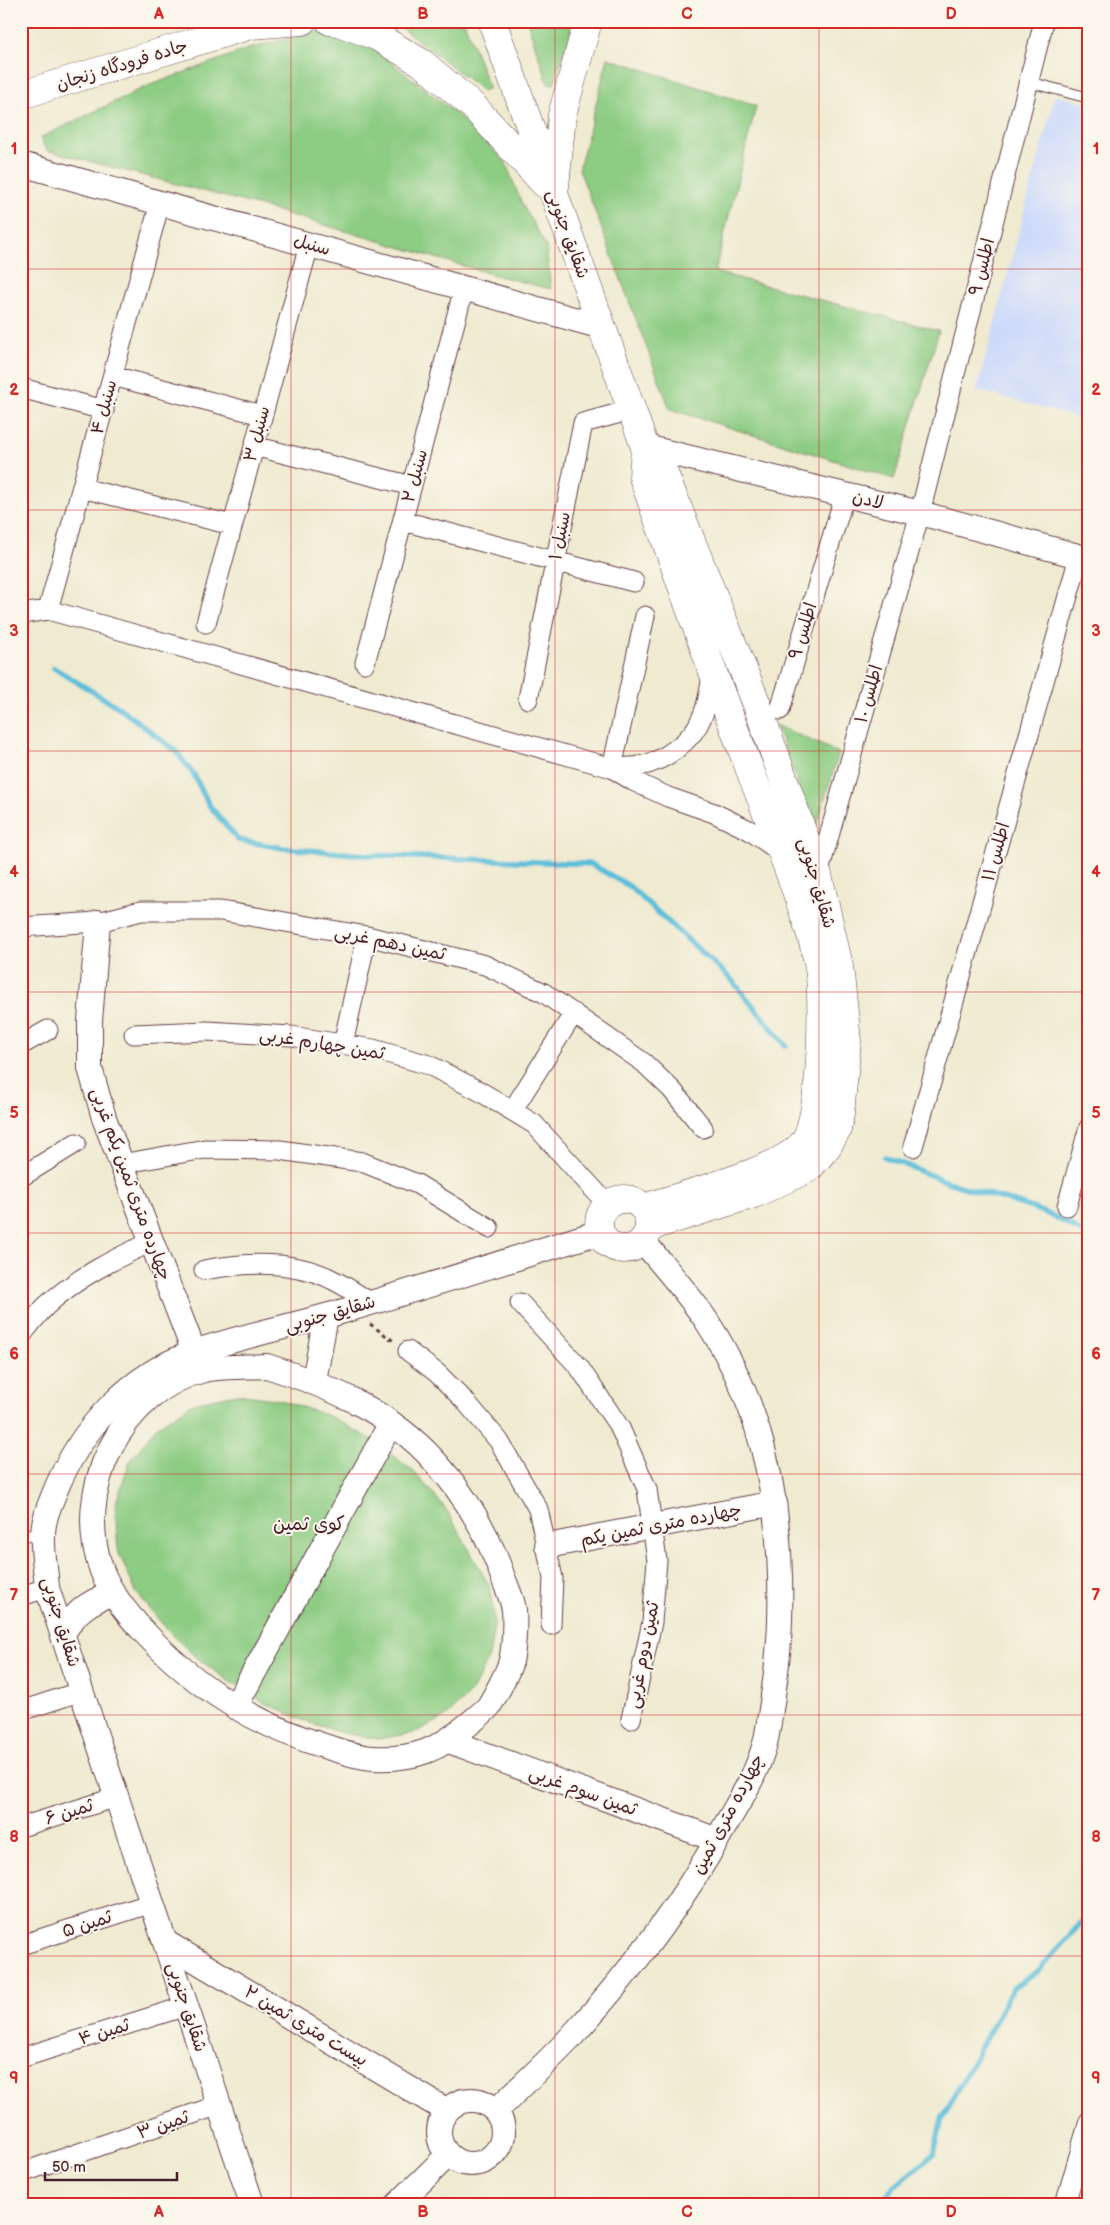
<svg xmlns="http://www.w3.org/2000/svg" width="1110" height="2225" viewBox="0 0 1110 2225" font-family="'Balsamiq Sans','Playpen Sans Arabic',sans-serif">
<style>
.built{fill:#cedafa}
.green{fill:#8dcc83;stroke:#6c7657}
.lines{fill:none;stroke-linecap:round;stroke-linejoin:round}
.stream{stroke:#5cbeda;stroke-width:5.5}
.service-casing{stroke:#633d44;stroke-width:12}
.minor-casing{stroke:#633d44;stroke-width:21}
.tertiary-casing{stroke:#633d44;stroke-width:26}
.secondary-casing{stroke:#633d44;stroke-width:29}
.path{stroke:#633d44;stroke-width:3;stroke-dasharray:4 4;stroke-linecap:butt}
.service{stroke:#fff;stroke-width:10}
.minor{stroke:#fff;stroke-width:19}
.tertiary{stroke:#fff;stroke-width:24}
.secondary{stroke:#fff;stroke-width:28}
.grid{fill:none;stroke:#d62828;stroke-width:1;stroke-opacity:0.55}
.labels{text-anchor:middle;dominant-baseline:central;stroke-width:4;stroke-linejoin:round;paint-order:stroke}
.street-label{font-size:18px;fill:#4a1f2b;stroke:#fbf7ec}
.neighbourhood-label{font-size:19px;fill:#4a1f2b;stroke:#fbf7ec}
.neatline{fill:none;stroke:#d62828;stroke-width:2}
.grid-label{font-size:16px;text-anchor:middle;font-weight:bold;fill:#d62828}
</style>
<rect width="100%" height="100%" fill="#fbf7ec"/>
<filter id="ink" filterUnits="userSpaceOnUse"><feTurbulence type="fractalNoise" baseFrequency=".02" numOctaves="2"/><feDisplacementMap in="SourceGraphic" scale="10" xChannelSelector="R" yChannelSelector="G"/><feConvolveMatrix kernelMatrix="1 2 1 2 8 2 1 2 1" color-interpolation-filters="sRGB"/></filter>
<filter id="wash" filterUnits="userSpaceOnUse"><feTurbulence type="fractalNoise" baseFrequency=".0096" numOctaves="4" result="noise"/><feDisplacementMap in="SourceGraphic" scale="20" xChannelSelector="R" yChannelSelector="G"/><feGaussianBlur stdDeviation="1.12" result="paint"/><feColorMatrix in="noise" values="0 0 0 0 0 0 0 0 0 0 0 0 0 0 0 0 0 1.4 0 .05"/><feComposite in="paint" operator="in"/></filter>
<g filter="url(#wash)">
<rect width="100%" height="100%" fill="#efead0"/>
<!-- built -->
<path class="built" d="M 1055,95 L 1089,104 L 1089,421 L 977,390 Z"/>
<!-- green -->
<path class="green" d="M 393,21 L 464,21 L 489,88 L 483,91 Z
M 527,21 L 574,21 L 554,84 L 548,84 Z
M 332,27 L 373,49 L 415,81 L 460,117 L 505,161 L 522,204 L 546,246 L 551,289 L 491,274 L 260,206 L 46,150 L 40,138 L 145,87 L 248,49 Z
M 608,58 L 756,106 L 715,272 L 939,331 L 894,479 L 670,409 L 579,169 Z
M 776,725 L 839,753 L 815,830 Z
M 237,1394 L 281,1400 L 329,1416 L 373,1440 L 413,1471 L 446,1509 L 489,1585 L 495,1621 L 489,1657 L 473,1690 L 447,1716 L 414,1733 L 378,1739 L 342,1733 L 302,1720 L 263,1702 L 227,1680 L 193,1655 L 163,1625 L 136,1592 L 118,1551 L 115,1506 L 129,1463 L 155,1428 L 193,1403 Z"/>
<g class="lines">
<!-- stream -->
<path class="stream" d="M 54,668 L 118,707 L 176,751 L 194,775 L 209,805 L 238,840 L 283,848 L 367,855 L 591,864 L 629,886 L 731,979 L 786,1046
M 885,1157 C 909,1166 933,1177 957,1185 C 1002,1200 1052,1208 1089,1238
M 885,2204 L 893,2188 L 934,2154 L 942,2119 L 1013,1988 L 1038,1971 L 1089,1914"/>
</g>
</g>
<g filter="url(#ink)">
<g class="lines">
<defs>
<path id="service" d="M 1029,82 L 1089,98
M 21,1535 L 42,1536"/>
<path id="minor" d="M 113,376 L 262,415
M 21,388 L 104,410
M 254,446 L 412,486
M 82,488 L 232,525
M 403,521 L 634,582
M 48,610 L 160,203
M 21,617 L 28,613 L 48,610 L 612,768 L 633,781 L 668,797 L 714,813 L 749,830 L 782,853
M 206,623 L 309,245
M 365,663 L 464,288
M 528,699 L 583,423 L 631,410
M 780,710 L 845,494
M 612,768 C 621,767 630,768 639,766 C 664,762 693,740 702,717 C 708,704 710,689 712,675
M 612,768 L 645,616
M 818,875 L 920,513 L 1044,21
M 21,927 L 98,922 L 141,911 L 221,911 L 367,936 L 485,965 L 544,993 L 644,1063 L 672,1090 L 703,1128
M 134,1034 L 207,1031 L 291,1036 L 373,1049 L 429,1065 L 481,1092 L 534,1124 L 608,1205
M 343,1044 L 367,936
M 21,1045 L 48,1030
M 512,1111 L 574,1013
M 913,1147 L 1079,557
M 121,1164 L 205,1149 L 280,1150 L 362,1162 L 417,1184 L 489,1228
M 21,1177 L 76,1143
M 1067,1206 L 1089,1127
M 204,1270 C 246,1262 296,1260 335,1281 C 347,1287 359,1295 371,1303
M 520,1303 L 579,1367 L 620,1428 L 647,1489 L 657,1561 L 652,1622 L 631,1719
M 21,1336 C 29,1326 37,1315 46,1306 C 76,1278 114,1259 151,1242
M 408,1351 L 437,1373 L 466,1402 L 499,1441 L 538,1509 L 553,1578 L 551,1625
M 21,1596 L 47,1588
M 21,1711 L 82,1691
M 21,1827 L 117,1797
M 21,1945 L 152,1903
M 21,2058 L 186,2006
M 21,2173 L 219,2105
M 1065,2204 L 1089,2121"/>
<path id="tertiary" d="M 21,164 L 602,327
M 645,447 L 920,513 L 1089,559
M 98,922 L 90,1021 L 90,1068 L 104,1118 L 194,1352
M 267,1366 C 325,1385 382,1408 426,1452 C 462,1489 488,1532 504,1580 C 508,1590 513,1601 514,1610 C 515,1622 514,1649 511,1661 C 508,1672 495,1696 489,1706 C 484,1712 476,1718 470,1723 C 439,1750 415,1760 373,1758 C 356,1757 340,1751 324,1746 C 254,1724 195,1687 145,1633 C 128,1615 111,1595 102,1571 C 72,1492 120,1391 204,1370 C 224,1366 247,1367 267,1366 Z
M 314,1381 L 326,1316
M 547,1546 L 775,1503
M 63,1634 C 76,1610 88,1603 112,1593
M 235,1707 L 391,1423
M 449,1741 L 717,1840
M 165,1942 L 447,2111
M439 2132a32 32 0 1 1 64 0a32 32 0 1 1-64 0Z
M 496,2111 C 520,2087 547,2063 571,2037 C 628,1975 681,1905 722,1831 C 737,1805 754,1779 763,1750 C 767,1740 768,1727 770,1716 C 775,1684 779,1654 780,1621 C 783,1515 767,1414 708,1323 C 689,1294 665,1268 643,1241
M 252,2204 L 47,1588 C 46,1571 42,1552 43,1535 C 43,1519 50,1504 56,1489 C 82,1427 130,1374 195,1352 C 244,1335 297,1325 347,1310 C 432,1285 516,1258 600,1232
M 398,2204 L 448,2155"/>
<path id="secondary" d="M 330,21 L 338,22 L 376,36 L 422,63 L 473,106 L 545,184
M 492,21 L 645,447 L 663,471 L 756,702 L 818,875 L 839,966 L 847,1041 L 840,1114 L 837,1130 L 827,1147 L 809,1168 L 754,1194 L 649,1227
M 251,25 L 302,21
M 21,95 L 264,21
M 555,186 L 562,115 L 588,21
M599 1224a25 25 0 1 1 50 0a25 25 0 1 1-50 0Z
M 644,1208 C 681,1195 783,1171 804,1142 C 822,1118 824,1000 819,968 C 816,947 808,926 801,905 C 786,860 767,815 750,770 C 712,673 678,575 643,477 L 645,447"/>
</defs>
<!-- service casing -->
<use href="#service" class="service-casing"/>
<!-- minor casing -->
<use href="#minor" class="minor-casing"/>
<!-- tertiary casing -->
<use href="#tertiary" class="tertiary-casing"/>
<!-- secondary casing -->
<use href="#secondary" class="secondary-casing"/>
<!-- path -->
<path class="path" d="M 370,1324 L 395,1342"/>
<!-- service -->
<use href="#service" class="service"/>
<!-- minor -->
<use href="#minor" class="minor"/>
<!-- tertiary -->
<use href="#tertiary" class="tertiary"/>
<!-- secondary -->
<use href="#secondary" class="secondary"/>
</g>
</g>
<!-- grid -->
<path class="grid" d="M 291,21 L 291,2204M 555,21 L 555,2204M 819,21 L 819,2204M 21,269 L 1089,269M 21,510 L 1089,510M 21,751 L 1089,751M 21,992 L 1089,992M 21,1233 L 1089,1233M 21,1474 L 1089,1474M 21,1715 L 1089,1715M 21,1956 L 1089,1956"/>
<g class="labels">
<!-- street labels -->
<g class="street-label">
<text transform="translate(122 65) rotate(-17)">جاده فرودگاه زنجان</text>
<text transform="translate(568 234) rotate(70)">شقایق جنوبی</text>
<text transform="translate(312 245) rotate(16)">سنبل</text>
<text transform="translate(982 267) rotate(-76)">اطلس ۹</text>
<text transform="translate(104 407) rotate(-75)">سنبل ۴</text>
<text transform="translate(257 434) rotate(-75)">سنبل ۳</text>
<text transform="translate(415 476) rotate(-75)">سنبل ۲</text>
<text transform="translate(868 500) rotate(14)">لادن</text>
<text transform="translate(560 536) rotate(-79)">سنبل ۱</text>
<text transform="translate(803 631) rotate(-73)">اطلس ۹</text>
<text transform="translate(869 694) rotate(-74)">اطلس ۱۰</text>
<text transform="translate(996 852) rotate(-74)">اطلس ۱۱</text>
<text transform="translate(817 883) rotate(74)">شقایق جنوبی</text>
<text transform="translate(390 943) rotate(12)">ثمین دهم غربی</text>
<text transform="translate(322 1044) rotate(9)">ثمین چهارم غربی</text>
<text transform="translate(131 1184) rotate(70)">چهارده متری ثمین یکم غربی</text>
<text transform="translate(330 1314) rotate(-16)">شقایق جنوبی</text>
<text transform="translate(661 1525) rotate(-11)">چهارده متری ثمین یکم</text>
<text transform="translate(61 1622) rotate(73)">شقایق جنوبی</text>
<text transform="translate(643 1655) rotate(-79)">ثمین دوم غربی</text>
<text transform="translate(583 1791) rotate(20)">ثمین سوم غربی</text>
<text transform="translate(69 1812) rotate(-17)">ثمین ۶</text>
<text transform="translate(728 1814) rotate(-62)">چهارده متری ثمین</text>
<text transform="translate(87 1924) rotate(-18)">ثمین ۵</text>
<text transform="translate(187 2007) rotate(72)">شقایق جنوبی</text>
<text transform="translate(306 2026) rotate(31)">بیست متری ثمین ۲</text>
<text transform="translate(104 2032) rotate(-17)">ثمین ۴</text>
<text transform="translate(163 2125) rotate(-19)">ثمین ۳</text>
</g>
<!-- neighbourhood labels -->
<g class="neighbourhood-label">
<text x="309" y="1524">کوی ثمین</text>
</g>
</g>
<!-- margin -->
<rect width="1110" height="2225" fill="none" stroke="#fbf7ec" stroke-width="55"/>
<!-- scale -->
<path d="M45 2172v8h132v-8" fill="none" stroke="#4a1f2b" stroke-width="2.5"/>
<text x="52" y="2172" font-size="15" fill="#4a1f2b" stroke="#fbf7ec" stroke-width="4" paint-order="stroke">50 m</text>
<rect x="28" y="28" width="1054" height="2170" class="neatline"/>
<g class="grid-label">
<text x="159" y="19">A</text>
<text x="423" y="19">B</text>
<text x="687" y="19">C</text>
<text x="951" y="19">D</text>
<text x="14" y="154">1</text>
<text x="1096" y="154">1</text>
<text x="14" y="395">2</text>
<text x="1096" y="395">2</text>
<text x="14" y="636">3</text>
<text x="1096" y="636">3</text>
<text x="14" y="877">4</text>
<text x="1096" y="877">4</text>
<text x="14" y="1118">5</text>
<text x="1096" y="1118">5</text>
<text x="14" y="1359">6</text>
<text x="1096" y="1359">6</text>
<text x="14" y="1600">7</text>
<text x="1096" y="1600">7</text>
<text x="14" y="1842">8</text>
<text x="1096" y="1842">8</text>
<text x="14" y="2083">9</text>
<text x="1096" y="2083">9</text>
<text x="159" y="2217">A</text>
<text x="423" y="2217">B</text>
<text x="687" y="2217">C</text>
<text x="951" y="2217">D</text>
</g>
</svg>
